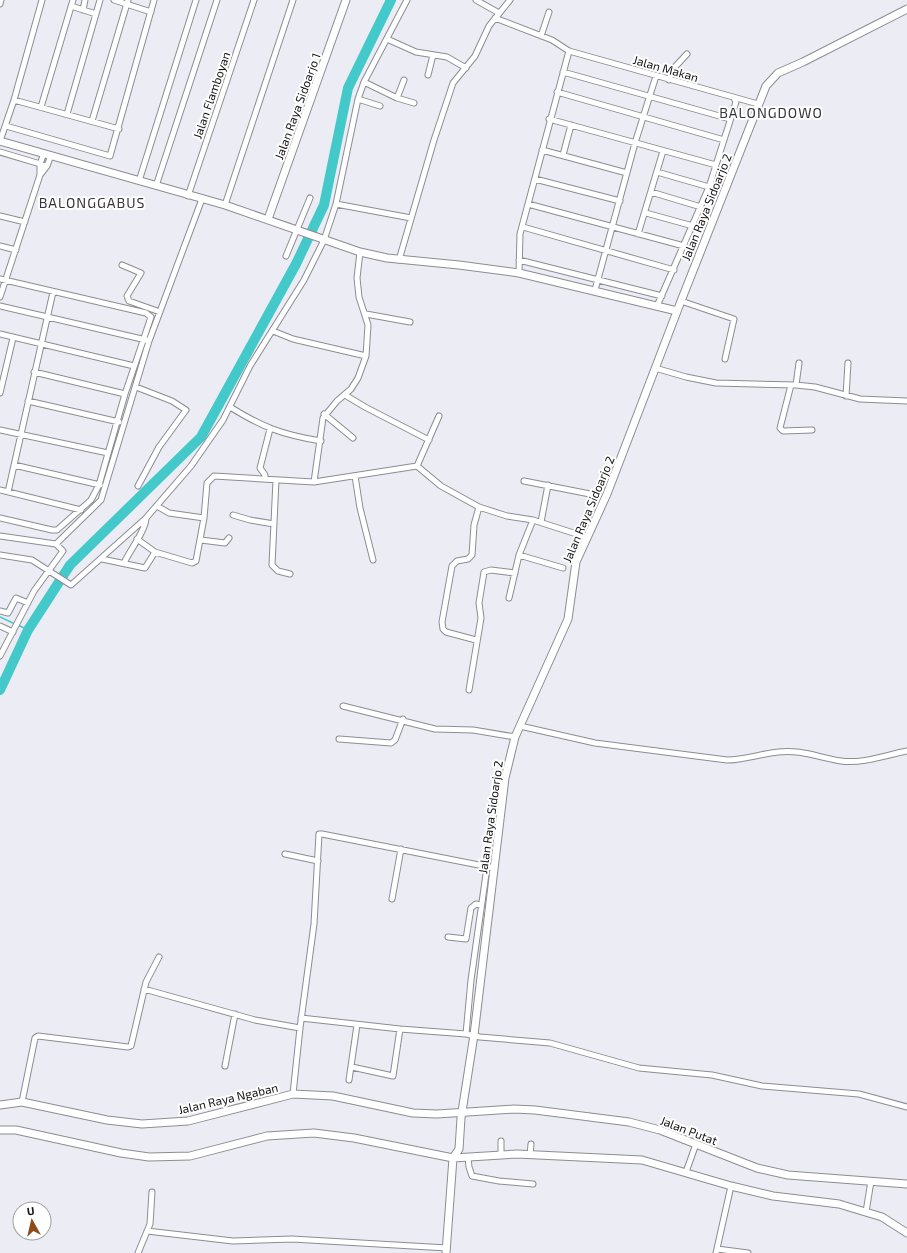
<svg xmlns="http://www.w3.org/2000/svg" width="907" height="1253" viewBox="0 0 907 1253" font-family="'Exo 2',sans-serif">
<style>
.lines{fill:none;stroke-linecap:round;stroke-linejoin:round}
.stream{stroke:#44c9cb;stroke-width:1.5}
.river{stroke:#44c9cb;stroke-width:10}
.street-casing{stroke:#8c8c93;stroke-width:7}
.secondary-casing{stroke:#8c8c93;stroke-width:9}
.street{stroke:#fff;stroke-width:5}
.secondary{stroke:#fff;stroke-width:7}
.labels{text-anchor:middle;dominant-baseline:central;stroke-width:4;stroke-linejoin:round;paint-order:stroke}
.street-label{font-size:12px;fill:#141416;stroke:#fff}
.quarter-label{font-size:14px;letter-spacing:1px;fill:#36363c;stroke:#fff}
</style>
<rect width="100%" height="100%" fill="#ecedf4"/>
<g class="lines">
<!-- stream -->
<path class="stream" d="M 0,617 L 15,624
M 18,625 L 28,630"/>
<!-- river -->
<path class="river" d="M 0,690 L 28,630 L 70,565 L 201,437 L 296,264 L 324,205 L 348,88 L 391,0"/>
<defs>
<path id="street" d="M 114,0 L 151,12
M 476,0 L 499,13
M 0,4 L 1,0
M 71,6 L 96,14
M 83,10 L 85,0
M 495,18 L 552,40 L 569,51 L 758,104
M 541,36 L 549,12
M 387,39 L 416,52 L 447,57 L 466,68
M 563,72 L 730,119
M 428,75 L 433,55
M 669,80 L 673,69 L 687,54
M 364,82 L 397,98 L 414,103
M 557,92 L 724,140
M 397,98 L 404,80
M 358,99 L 380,106
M 14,100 L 119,129
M 41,107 L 73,0
M 67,114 L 100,0
M 549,119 L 716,165
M 92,121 L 128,0
M 6,126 L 110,156 L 154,0
M 0,141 L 14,100 L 42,0
M 542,150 L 627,173
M 0,152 L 47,166
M 563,155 L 571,125
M 657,172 L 709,187
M 40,175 L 47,166 L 51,155
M 535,179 L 620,201
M 139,181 L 196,0
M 156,186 L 217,0
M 651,192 L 701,207
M 188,196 L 254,0
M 336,204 L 411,218
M 528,204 L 684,246
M 225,205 L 293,0
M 646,213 L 693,226
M 0,216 L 25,222
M 523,227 L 674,270
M 638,234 L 663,151
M 0,246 L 16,250
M 286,256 L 310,198
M 399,260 L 434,140 L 453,83 L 475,56 L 489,26 L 510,0
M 519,260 L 662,296
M 122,265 L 141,273 L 127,296 L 129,301 L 160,312
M 519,273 L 520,234 L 569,51
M 0,279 L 146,313 L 151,317 L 125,394 L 99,485 L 91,500 L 57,530 L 52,530 L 0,518
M 595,290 L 635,143 L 656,76
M 0,297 L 40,175 L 40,164 L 44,153
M 681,301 L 734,319 L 725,359
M 0,306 L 146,340
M 657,306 L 709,187 L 736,102 L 734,98
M 366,314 L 410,322
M 273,331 L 293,339 L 366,356
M 0,334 L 134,366
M 655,368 L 686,377 L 716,383 L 796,385 L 815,387 L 860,399 L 907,401
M 34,372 L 125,394
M 791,385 L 780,428 L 783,431 L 812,430
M 796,385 L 799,363
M 136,387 L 172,401 L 186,410 L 159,447 L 138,486
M 0,393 L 13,338
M 345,395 L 365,407 L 429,440
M 846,396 L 848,363
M 28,401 L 119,422
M 230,407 C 262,427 283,435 321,441
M 324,414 L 353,438
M 0,430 L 108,453
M 14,465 L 100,485
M 417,466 L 439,416
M 355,476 L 360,508 L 373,560
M 265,479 L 265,475 L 260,468 L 270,429
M 276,480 L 272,565 L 278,571 L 290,574
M 524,481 L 590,494
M 314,482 L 323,418 L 337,401 L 351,389 L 358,378 L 366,356 L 368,325 L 359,297 L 357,278 L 360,252
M 0,490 L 81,510
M 8,492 L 53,292
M 157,506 L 169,513 L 204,518
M 233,515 L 250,520 L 274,524
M 541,522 L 548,485
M 0,536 L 56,544 L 63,551 L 34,591 L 0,656
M 137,539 L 155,552 L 192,563 L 196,561 L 204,518 L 207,483 L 214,476 L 314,482 L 417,466 L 441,486 L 479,507 L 507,516 L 533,520 L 586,537
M 201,540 L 225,543 L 229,538
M 56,544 L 101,500 L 149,341 L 202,199
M 0,555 L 32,560 L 71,585 L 146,518 L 191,466 L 223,420 L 250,366 L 304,280 L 324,240 L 336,204 L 358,99 L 364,82 L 407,0
M 519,555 L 533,520
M 102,559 L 145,568 L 155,552
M 124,563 C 130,550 146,530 146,518
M 509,598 L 519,555 L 563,568
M 0,611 L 8,613 L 16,598 L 28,603
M 0,626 L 13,632
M 476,640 L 446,632 L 443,629 L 442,622 L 452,566 L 457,561 L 468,559 L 472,555 L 474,525 L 479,507
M 469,690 L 481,618 L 479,603 L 484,572 L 491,570 L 515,573
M 343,706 L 435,729 L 473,730 L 515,737
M 520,726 L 595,743 L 727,760 C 744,760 760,754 778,752 C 800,749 820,758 841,761 C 863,764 886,755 907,751
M 339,739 L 391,743 L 395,740 L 403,719
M 285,854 L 318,861
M 392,899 L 401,849
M 448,937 L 466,939 L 471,908 L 476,904 L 481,905
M 144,989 L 255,1020 L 300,1028
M 301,1018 L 400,1029 L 466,1034 L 480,1037 L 550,1043 L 639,1068 L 712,1075 L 762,1086 L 859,1094 L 907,1107
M 466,1034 L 471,980 L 487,867
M 225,1066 L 235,1014
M 352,1067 L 393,1076 L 400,1029
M 349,1080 L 357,1025
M 293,1094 L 300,1028 L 314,924 L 319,834 L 322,834 L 494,868
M 22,1102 L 35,1038 L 38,1036 L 128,1047 L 131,1046 L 146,982 L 159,957
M 501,1155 L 501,1141
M 530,1155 L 531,1144
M 468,1157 L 469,1167 L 472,1176 L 499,1181 L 533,1184
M 686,1172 L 696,1144
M 866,1212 L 871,1181
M 147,1231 L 233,1241 L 292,1239 L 447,1248
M 717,1249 L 748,1253
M 138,1253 L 150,1224 L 152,1192
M 716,1253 L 731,1186"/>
<path id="secondary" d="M 0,141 L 225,205 L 360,252 L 387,258 L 459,265 L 519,273 L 677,311
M 268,219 L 346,0
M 0,1105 L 22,1102 L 107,1120 L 142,1124 L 188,1121 L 293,1094 L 333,1096 L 413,1113 L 437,1114 L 514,1109 L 535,1110 L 629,1122 L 660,1130 L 757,1168 L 788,1175 L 907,1184
M 0,1130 L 16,1130 L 121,1153 L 149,1157 L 190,1156 L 267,1136 L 314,1133 L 354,1138 L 453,1158 L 517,1154 L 642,1160 L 731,1186 L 773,1196 L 839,1204 L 882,1217 L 907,1233
M 446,1253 L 453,1158 L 459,1149 L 461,1118 L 474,1035 L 505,778 L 515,737 L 568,619 L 576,562 L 607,494 L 681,301 L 766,86 L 778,73 L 803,62 L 907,9"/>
</defs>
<!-- street casing -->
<use href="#street" class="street-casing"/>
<!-- secondary casing -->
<use href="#secondary" class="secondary-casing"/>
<!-- street -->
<use href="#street" class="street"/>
<!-- secondary -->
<use href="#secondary" class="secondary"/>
</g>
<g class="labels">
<!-- street labels -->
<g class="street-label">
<text transform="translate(666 68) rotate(16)">Jalan Makan</text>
<text transform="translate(211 95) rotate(-71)">Jalan Flamboyan</text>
<text transform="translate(297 106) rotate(-70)">Jalan Raya Sidoarjo 1</text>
<text transform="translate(706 207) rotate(-68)">Jalan Raya Sidoarjo 2</text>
<text transform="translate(588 509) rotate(-67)">Jalan Raya Sidoarjo 2</text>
<text transform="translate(490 817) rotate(-82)">Jalan Raya Sidoarjo 2</text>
<text transform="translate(228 1098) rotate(-13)">Jalan Raya Ngaban</text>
<text transform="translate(689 1130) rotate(21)">Jalan Putat</text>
</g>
<!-- quarter labels -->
<g class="quarter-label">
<text x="771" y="112">BALONGDOWO</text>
<text x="92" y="202">BALONGGABUS</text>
</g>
</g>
<!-- north arrow -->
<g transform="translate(32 1221) rotate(352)"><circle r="19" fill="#ffffff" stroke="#a1a1a2"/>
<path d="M0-3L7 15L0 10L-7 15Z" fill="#8d4b1a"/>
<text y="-6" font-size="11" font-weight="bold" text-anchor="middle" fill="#141416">U</text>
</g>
</svg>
